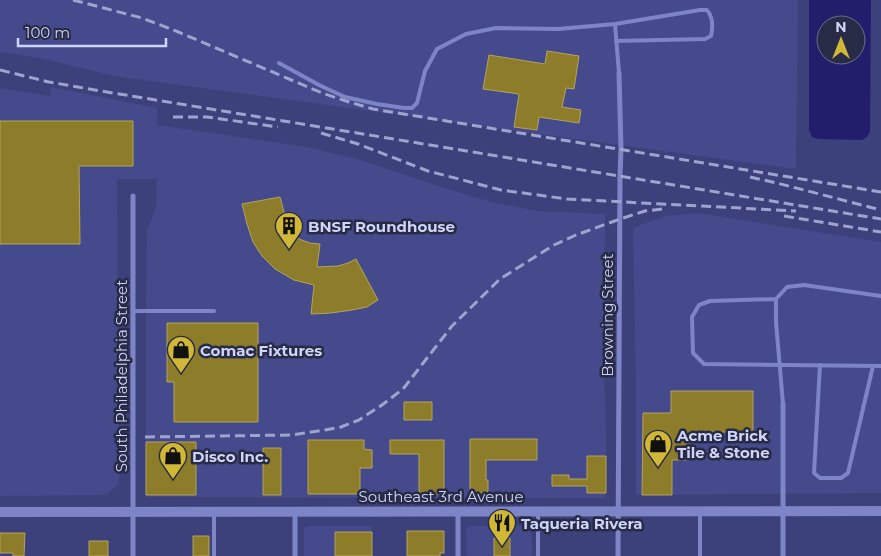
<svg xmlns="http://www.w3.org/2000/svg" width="881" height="556" viewBox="0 0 881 556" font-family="Montserrat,sans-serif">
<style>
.built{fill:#454a8c}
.water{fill:#221e6b;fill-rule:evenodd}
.building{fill:#8d7c29;stroke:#b4a459}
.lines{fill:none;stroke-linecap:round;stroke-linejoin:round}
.lane{stroke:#7d85c6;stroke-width:4}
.street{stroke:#7d85c6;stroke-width:5}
.secondary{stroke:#7d85c6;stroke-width:10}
.rail{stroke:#9fa4cf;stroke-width:3;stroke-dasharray:10 5;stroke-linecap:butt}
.labels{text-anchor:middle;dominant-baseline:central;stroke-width:5;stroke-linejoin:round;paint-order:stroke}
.poi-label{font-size:15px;font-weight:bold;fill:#cfd5f8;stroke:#282b46;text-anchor:start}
.street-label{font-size:15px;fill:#cfd5f8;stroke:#282b46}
</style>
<rect width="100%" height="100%" fill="#3c407b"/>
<!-- built -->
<path class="built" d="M 0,0 L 798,0 L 796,169 L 114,76 L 40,58 L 0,52 Z
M 51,87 L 157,108 L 157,125 L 307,147 L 361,160 L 438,186 L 491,202 L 537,211 L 605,214 L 604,367 L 606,430 L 606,493 L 605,498 L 148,497 L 146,495 L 146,296 L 147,231 L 156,207 L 157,179 L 117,179 L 119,484 L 106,495 L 0,496 L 0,88 L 50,96 Z
M 698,213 L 881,242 L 881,493 L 636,495 L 636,389 L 633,228 L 665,216 Z
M 306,526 L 372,526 L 372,556 L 304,556 L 304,531 Z
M 471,526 L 531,526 L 532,556 L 467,556 L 466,529 Z"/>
<!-- water -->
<path class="water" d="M 809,0 L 871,0 L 870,132 L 867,137 L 862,140 L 818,139 L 812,137 L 809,130 ZM 826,25 L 856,25 L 856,55 L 826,55 Z"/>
<!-- building -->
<path class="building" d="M 547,51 L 579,56 L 574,89 L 566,88 L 562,107 L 581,110 L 579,123 L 539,117 L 537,130 L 514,127 L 519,94 L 483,89 L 489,55 L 545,64 Z
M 0,121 L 133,121 L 133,166 L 79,166 L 80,244 L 0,244 Z
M 280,197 L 284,212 L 290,228 L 299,239 L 310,243 L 320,244 L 317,267 L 338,266 L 348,263 L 356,259 L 378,300 L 367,307 L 352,310 L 331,313 L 311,314 L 314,285 L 294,280 L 275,269 L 262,256 L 253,242 L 247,224 L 242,204 Z
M 167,323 L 258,323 L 258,422 L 174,422 L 174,382 L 167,382 Z
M 671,391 L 753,391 L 753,432 L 689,432 L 689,460 L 672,460 L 672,495 L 642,495 L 643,413 L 671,413 Z
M 404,402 L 432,402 L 432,420 L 404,420 Z
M 470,439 L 537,439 L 537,460 L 486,460 L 486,480 L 488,480 L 488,491 L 485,493 L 473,493 L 470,490 Z
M 308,440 L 364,440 L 364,449 L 372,450 L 372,468 L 360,468 L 360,494 L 308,494 Z
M 390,440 L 444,440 L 444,494 L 419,494 L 419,454 L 390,454 Z
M 146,442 L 196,442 L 196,495 L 146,495 Z
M 263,448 L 281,448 L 281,495 L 263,495 Z
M 587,456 L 606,456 L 606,493 L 587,493 L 587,486 L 552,486 L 552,475 L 569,475 L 569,479 L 587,479 Z
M 407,531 L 444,531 L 444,553 L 440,553 L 440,556 L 407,556 Z
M 335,532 L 372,532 L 372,556 L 335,556 Z
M 0,533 L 25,533 L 24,556 L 13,556 L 13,553 L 0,553 Z
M 193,536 L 209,536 L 209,556 L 193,556 Z
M 494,538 L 510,538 L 510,556 L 494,556 Z
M 89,541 L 108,541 L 108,556 L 89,556 Z"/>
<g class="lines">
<!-- lane -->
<path class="lane" d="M 615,24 L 700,10 L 707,10 C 713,17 713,27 711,36 L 705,39 L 616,41
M 279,63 L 319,85 L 345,97 L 377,104 L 404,108 L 412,108 L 417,103 L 425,71 L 437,49 L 466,34 L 496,28 L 558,29 L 615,24 L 619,73
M 776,299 L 710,301 L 699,305 L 692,317 L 693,353 L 704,364 L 881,366
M 134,311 L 214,311
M 820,365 L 814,473 L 820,478 L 841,478 L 848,473 L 873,366
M 783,404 L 776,322 L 776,299 L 787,287 L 804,285 L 881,296
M 214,513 L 214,556
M 538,513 L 538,556
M 700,556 L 700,513"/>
<!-- street -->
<path class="street" d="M 133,196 L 133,556
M 295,512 L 295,556
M 458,512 L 458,556
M 618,556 L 620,176 L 621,149 L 619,73
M 783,556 L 783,404"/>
<!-- secondary -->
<path class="secondary" d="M 0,512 L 881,511"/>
<!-- rail -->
<path class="rail" d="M 73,0 L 142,18 L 176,31 L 322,93 L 346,101 L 373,109 L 881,192
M 0,70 L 49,82 L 107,92 L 881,219
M 173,117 L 207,117 L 278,127
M 321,133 L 358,144 L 428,171 L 501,190 L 567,199 L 796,211
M 750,177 L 777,183 L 881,210
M 784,216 L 881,232
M 145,437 L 291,435 L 325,430 L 341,427 L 359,420 L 382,405 L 403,389 L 452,326 L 500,279 L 554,245 L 576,235 L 620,219 L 645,211 L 663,209"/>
</g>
<!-- icons -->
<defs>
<symbol id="building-pin" viewBox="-11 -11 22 30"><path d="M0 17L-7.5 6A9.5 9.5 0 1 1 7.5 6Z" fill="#d0b736" stroke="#282b46"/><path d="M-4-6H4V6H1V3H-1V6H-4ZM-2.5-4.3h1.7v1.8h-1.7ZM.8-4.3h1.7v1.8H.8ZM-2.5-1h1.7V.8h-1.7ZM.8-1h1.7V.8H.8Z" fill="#111"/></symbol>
<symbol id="shop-pin" viewBox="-11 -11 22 30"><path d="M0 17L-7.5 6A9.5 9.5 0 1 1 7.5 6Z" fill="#d0b736" stroke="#282b46"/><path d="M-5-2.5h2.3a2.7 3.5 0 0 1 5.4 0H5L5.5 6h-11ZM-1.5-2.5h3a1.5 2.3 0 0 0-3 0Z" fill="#111"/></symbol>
<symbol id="restaurant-pin" viewBox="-11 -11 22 30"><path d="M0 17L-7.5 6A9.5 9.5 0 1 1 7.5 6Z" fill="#d0b736" stroke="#282b46"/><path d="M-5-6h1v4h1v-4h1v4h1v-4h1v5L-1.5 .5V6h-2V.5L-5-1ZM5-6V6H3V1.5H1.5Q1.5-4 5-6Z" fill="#111"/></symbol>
</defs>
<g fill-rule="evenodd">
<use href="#building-pin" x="273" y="210" width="32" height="43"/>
<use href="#shop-pin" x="165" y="334" width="32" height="43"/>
<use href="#shop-pin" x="642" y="428" width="32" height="43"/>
<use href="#shop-pin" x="157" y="440" width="32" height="43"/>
<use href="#restaurant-pin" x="486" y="507" width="32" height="43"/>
</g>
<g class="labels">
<!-- poi labels -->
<g class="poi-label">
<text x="308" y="226">BNSF Roundhouse</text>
<text x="200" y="350">Comac Fixtures</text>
<text x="677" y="435">Acme Brick<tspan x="677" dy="17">Tile &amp; Stone</tspan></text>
<text x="192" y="456">Disco Inc.</text>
<text x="521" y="523">Taqueria Rivera</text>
</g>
<!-- street labels -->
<g class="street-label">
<text transform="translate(607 315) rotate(-90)">Browning Street</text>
<text transform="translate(121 376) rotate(-90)">South Philadelphia Street</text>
<text x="441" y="496">Southeast 3rd Avenue</text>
</g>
</g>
<!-- north arrow -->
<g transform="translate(841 40)"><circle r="24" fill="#282b46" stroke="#6b6f8d"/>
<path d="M0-4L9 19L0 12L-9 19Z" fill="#d0b736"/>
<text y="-8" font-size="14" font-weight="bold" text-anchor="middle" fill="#cfd5f8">N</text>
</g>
<!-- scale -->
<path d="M18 38v8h148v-8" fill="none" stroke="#cfd5f8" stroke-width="2.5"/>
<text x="25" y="38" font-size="15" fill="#cfd5f8" stroke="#282b46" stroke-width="4" paint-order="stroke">100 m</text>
</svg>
